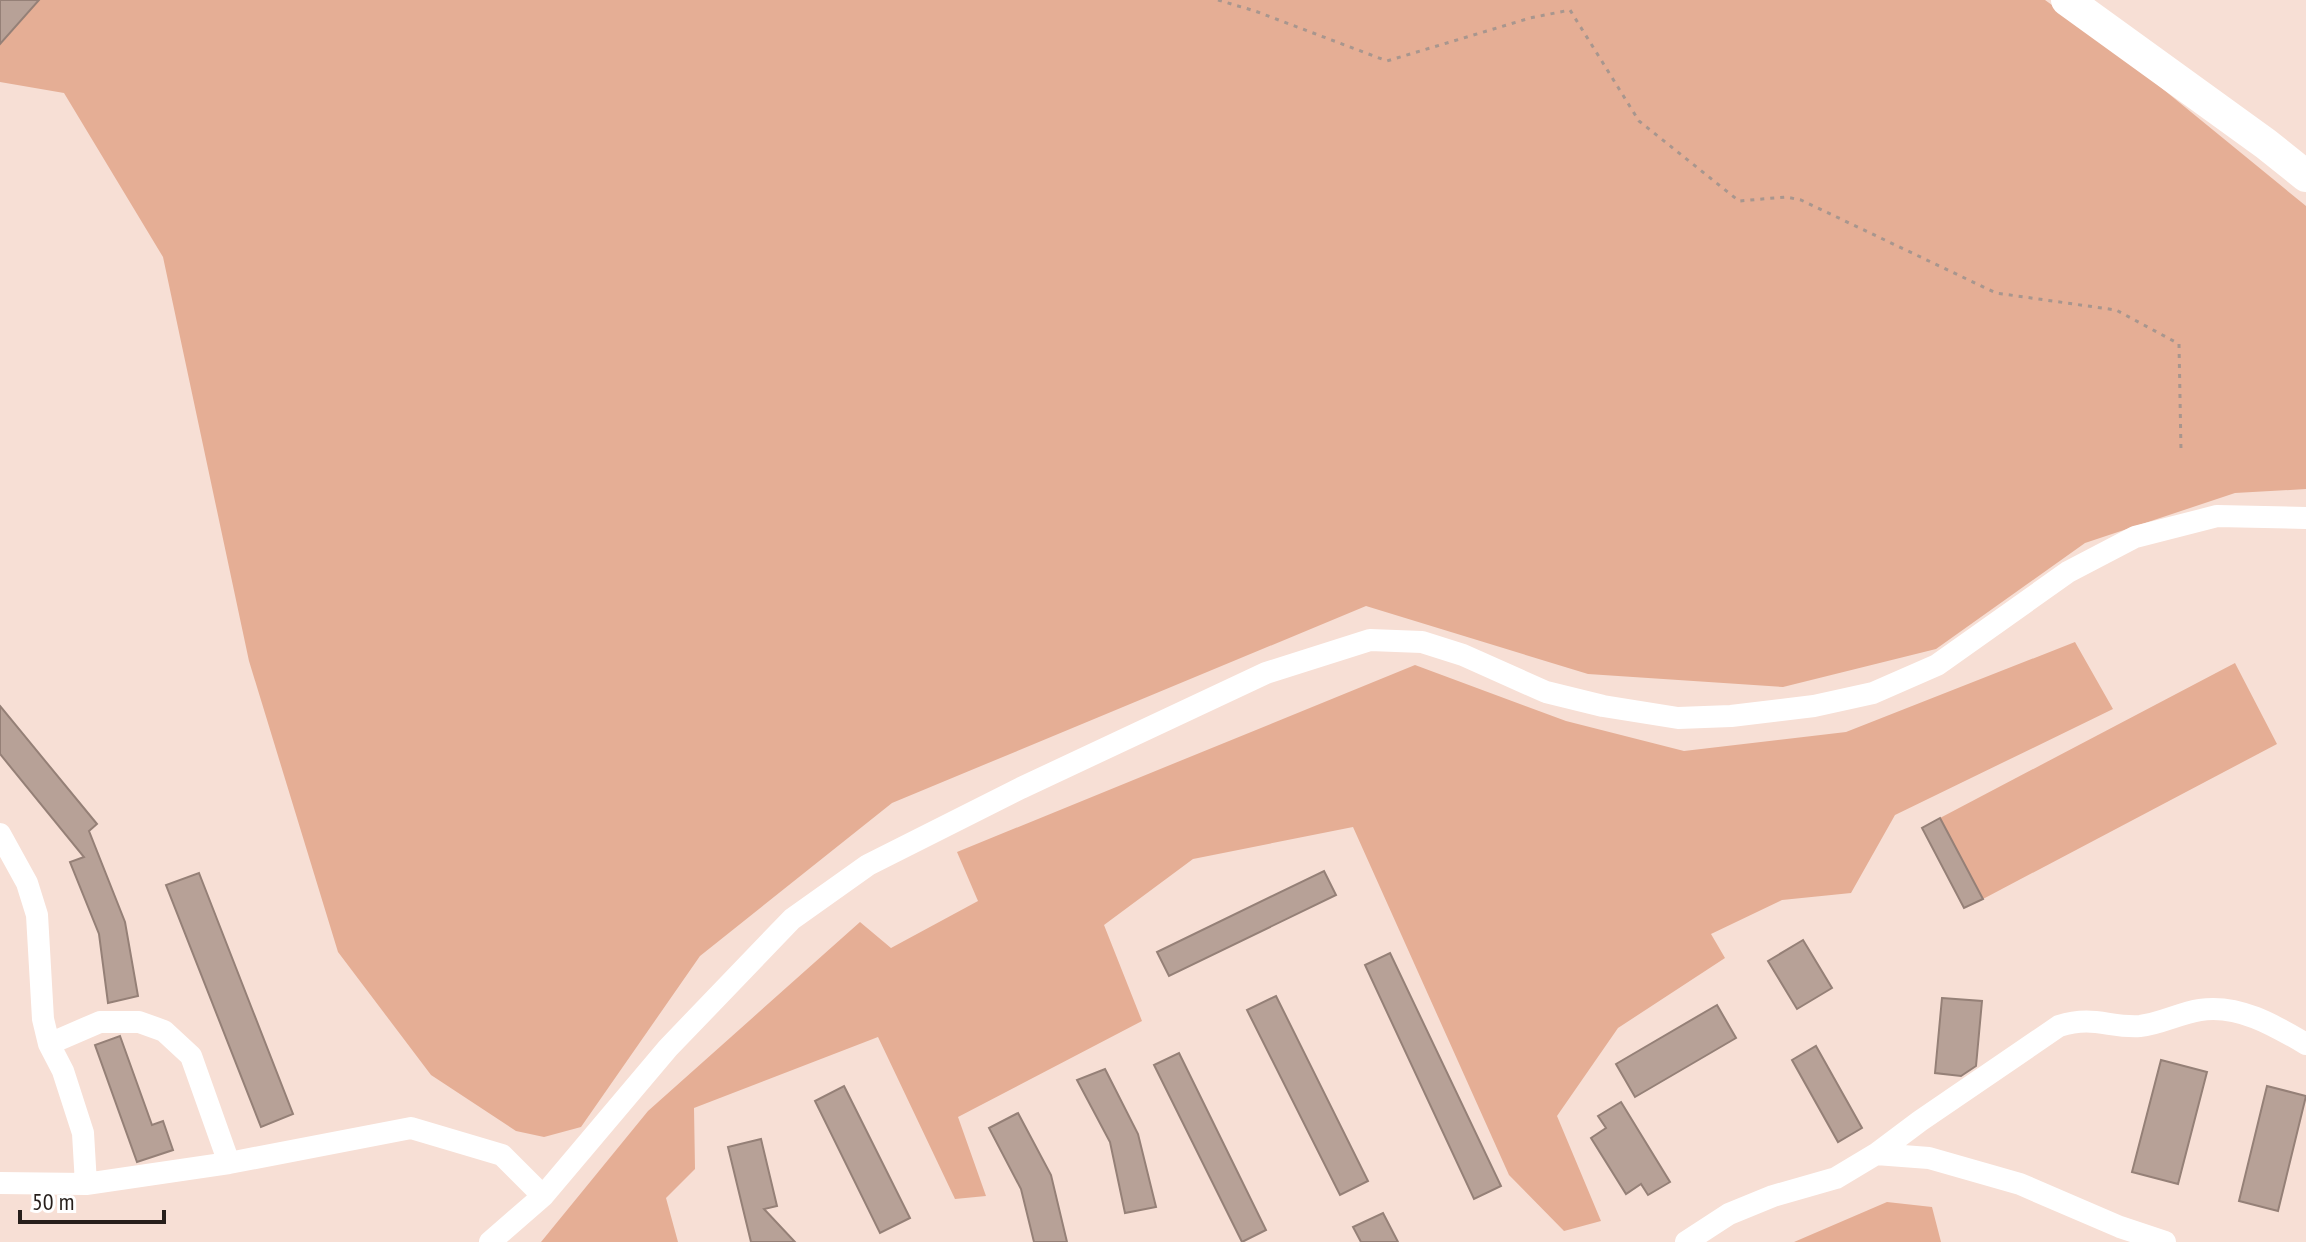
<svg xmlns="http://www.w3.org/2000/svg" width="2306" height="1242" viewBox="0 0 2306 1242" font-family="'PT Sans Narrow',sans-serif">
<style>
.green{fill:#e5ae95}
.building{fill:#b7a197;stroke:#958077;stroke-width:2}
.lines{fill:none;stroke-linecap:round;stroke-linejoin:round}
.path{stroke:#a8968e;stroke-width:3;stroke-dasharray:4 6;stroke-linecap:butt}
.street{stroke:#fff;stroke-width:22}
.secondary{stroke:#fff;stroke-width:32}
</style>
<rect width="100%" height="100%" fill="#f7dfd5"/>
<!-- green -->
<path class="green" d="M 0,0 L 2045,0 L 2120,54 L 2306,206 L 2306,489 L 2235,493 L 2085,543 L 1936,649 L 1783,687 L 1588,674 L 1366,606 L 892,803 L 700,956 L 581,1127 L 544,1137 L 516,1131 L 431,1075 L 338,952 L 249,661 L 163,257 L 64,93 L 0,82 Z
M 2075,642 L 2113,709 L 1895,815 L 1851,893 L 1782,900 L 1711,934 L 1725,958 L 1618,1028 L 1557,1116 L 1601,1221 L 1564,1231 L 1509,1175 L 1353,827 L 1193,859 L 1104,925 L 1142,1021 L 958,1117 L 986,1196 L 955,1199 L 878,1037 L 694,1108 L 695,1169 L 666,1198 L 678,1242 L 541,1242 L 648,1111 L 860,922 L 891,948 L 978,901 L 957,852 L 1415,665 L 1566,721 L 1684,751 L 1846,732 Z
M 2235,663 L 2277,744 L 1983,899 L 1940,818 Z
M 1887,1202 L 1932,1207 L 1941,1242 L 1794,1242 Z"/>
<!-- building -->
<path class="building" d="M 0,0 L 39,0 L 0,44 Z
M 0,706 L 97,824 L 89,831 L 125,922 L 138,996 L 108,1003 L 99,934 L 70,862 L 84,857 L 0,754 Z
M 1940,818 L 1983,899 L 1964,908 L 1922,828 Z
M 1324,871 L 1336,895 L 1169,976 L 1157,952 Z
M 199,873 L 293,1114 L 261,1127 L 166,885 Z
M 1803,940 L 1832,988 L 1797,1009 L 1768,961 Z
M 1390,953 L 1501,1186 L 1474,1199 L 1365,965 Z
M 1276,996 L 1368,1181 L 1340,1195 L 1247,1010 Z
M 1942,998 L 1982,1001 L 1976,1066 L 1961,1076 L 1935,1073 Z
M 1717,1005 L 1736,1038 L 1635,1097 L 1616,1064 Z
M 120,1036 L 152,1125 L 163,1121 L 173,1150 L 137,1162 L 95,1045 Z
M 1816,1046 L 1862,1128 L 1838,1142 L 1792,1060 Z
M 1179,1053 L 1266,1230 L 1242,1242 L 1154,1065 Z
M 2161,1060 L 2207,1072 L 2178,1184 L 2132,1172 Z
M 1105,1069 L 1138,1134 L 1156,1207 L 1125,1213 L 1110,1142 L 1077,1080 Z
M 844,1086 L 910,1218 L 880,1233 L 815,1101 Z
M 2267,1086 L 2306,1096 L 2278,1211 L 2239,1201 Z
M 1621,1102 L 1670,1182 L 1648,1195 L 1641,1184 L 1626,1194 L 1591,1138 L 1606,1128 L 1598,1116 Z
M 1018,1113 L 1051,1175 L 1067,1242 L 1034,1242 L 1021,1189 L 989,1128 Z
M 761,1139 L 777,1206 L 764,1209 L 795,1242 L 751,1242 L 728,1147 Z
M 1383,1213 L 1398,1242 L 1361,1242 L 1353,1227 Z"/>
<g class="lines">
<!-- path -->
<path class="path" d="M 1218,0 L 1255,11 L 1387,61 L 1530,18 L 1570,10 L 1639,121 L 1739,201 L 1786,197 L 1801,200 L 1996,293 L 2116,310 L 2179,344 L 2181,451"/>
<!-- street -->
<path class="street" d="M 0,834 L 27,883 L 37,915 L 43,1019 L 49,1044 L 63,1071 L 83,1133 L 86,1184 L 0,1183
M 49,1044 L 100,1022 L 139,1022 L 164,1031 L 191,1056 L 229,1163
M 1876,1154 L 1920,1121 L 2059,1026 C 2094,1015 2109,1028 2140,1026 C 2160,1024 2180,1013 2200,1010 C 2238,1004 2274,1025 2306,1044
M 86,1184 L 229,1163 L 411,1128 L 502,1155 L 543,1196 L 668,1048 L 792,919 L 868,865 L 1021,788 L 1266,673 L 1370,640 L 1422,642 L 1463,655 L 1546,692 L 1603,706 L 1678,718 L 1731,716 L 1814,706 L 1873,693 L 1937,665 L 2068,572 L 2135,537 L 2217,516 L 2306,518
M 490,1242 L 543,1196
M 1686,1242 L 1729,1214 L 1773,1196 L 1836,1178 L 1876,1154 L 1929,1158 L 2020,1184 L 2120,1227 L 2165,1242"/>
<!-- secondary -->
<path class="secondary" d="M 2067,0 L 2266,144 L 2306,176"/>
</g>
<!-- scale -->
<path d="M20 1210v12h144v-12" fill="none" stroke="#271f1b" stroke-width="4"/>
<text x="32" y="1210" font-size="24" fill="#271f1b" stroke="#ffffff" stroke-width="6" paint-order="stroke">50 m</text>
</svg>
